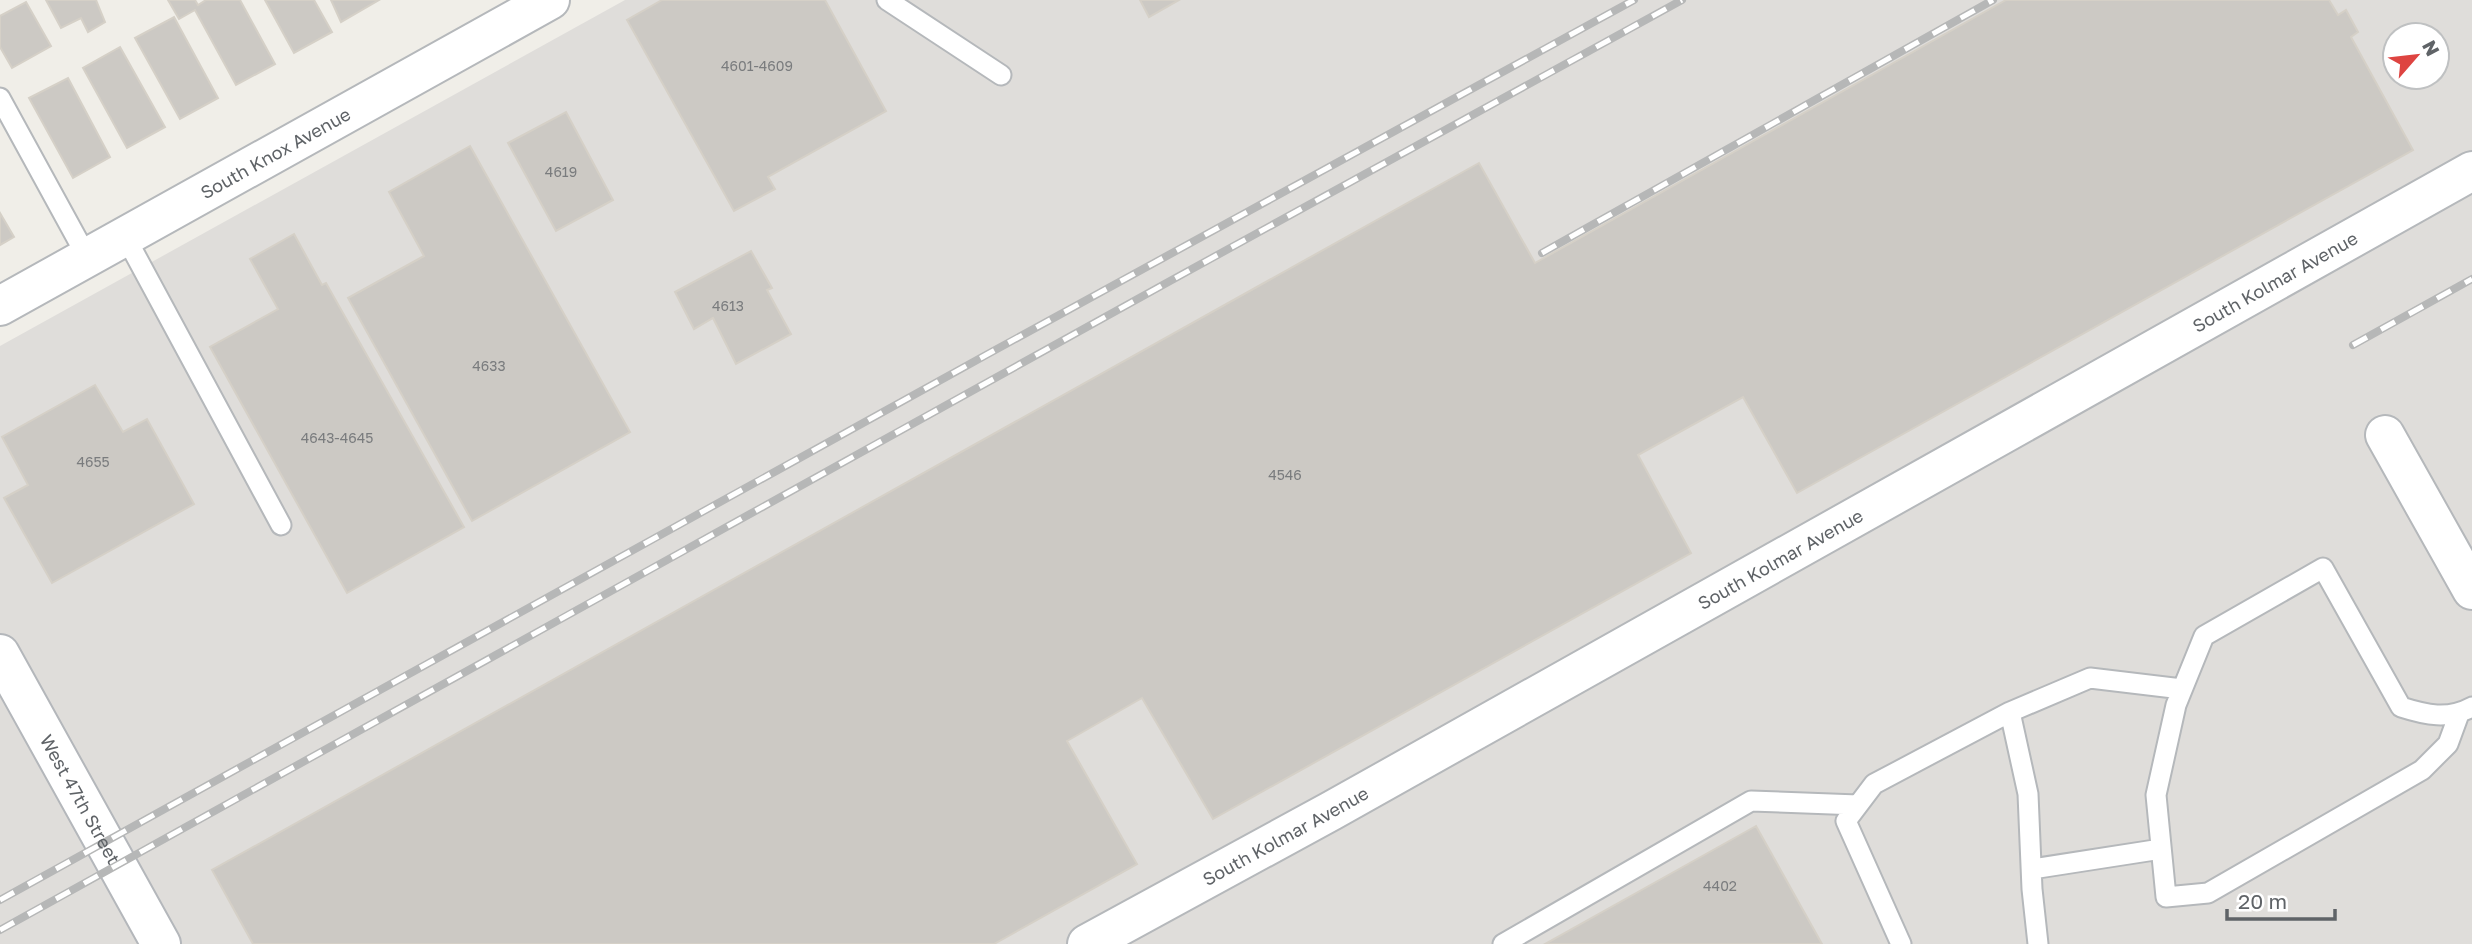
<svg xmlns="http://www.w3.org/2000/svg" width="2472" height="944" viewBox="0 0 2472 944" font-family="'Golos Text',sans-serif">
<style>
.industrial{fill:#dfddda;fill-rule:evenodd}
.building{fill:#ccc9c4;stroke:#d5d0c7;stroke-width:2}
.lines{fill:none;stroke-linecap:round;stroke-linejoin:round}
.lane-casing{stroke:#b5b8bb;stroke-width:23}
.street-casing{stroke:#b5b8bb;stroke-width:42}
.secondary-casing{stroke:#b4b7bb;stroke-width:42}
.lane{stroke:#fff;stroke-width:19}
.street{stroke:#fff;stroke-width:38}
.secondary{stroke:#fff;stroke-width:38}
.rail-casing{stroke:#b6b7b7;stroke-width:8}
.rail{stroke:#fff;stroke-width:5;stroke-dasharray:16;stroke-linecap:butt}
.labels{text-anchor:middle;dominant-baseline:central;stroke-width:6;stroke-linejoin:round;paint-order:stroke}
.number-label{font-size:14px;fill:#7a7c7e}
.street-label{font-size:18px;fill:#5f6367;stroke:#fff}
</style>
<rect width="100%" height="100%" fill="#f0eee8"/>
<!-- industrial -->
<path class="industrial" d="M 625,0 L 2472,0 L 2472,944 L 0,944 L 0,346 ZM 2395,35 L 2437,35 L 2437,77 L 2395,77 Z"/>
<!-- building -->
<path class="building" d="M 46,0 L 96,0 L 105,22 L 88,32 L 81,18 L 61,28 Z
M 168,0 L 195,0 L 198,5 L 206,0 L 240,0 L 275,64 L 236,85 L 195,10 L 179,19 Z
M 265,0 L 314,0 L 332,32 L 294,53 Z
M 331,0 L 379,0 L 341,22 Z
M 662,0 L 825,0 L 886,111 L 768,177 L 775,189 L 734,211 L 627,20 Z
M 1140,0 L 1179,0 L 1149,17 Z
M 2006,0 L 2329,0 L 2338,15 L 2346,10 L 2358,32 L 2351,37 L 2413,150 L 1797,493 L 1743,397 L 1638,455 L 1691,553 L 1213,819 L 1142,698 L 1067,741 L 1137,864 L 994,944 L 253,944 L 212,870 L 1479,163 L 1535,263 Z
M 26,2 L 51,46 L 12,68 L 0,47 L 0,16 Z
M 174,17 L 218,98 L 180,119 L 135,38 Z
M 120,47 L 165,127 L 127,148 L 83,68 Z
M 68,78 L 110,157 L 73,178 L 29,98 Z
M 566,112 L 613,200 L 556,231 L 508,143 Z
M 470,146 L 630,432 L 472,521 L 348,298 L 424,256 L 389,192 Z
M 0,213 L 14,237 L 0,245 Z
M 294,234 L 322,285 L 326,283 L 464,527 L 347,593 L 210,347 L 278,309 L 250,259 Z
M 751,251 L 772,288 L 767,290 L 791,334 L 736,364 L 713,318 L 694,329 L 675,292 Z
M 95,385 L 123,432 L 147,419 L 194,504 L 52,583 L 4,498 L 28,485 L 2,437 Z
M 1756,826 L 1822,944 L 1545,944 Z"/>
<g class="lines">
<defs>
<path id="lane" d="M 887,0 L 1001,75
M 0,98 L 87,257
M 125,236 L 281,525
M 2010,712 L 2028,794 L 2032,889 L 2038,944
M 2459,714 L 2448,744 L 2422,770 L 2208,893 L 2166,897 L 2156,795 L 2176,705 L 2204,636 L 2323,568 L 2401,707 C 2426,715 2448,720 2472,707
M 2032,869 L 2161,849
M 1503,944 L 1751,801 L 1858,805
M 1901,944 L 1846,821 L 1874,784 L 2010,712 L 2090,678 L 2182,689"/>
<g id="street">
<path id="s1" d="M 0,306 L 550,0"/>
<path d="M 2385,435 L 2472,590"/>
<path id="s2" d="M 1087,944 L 1331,811 L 2472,171"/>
</g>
<g id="secondary">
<path id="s3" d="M 0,654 L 161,944"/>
</g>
</defs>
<!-- lane casing -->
<use href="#lane" class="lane-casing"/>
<!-- street casing -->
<use href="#street" class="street-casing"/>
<!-- secondary casing -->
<use href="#secondary" class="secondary-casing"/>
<!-- lane -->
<use href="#lane" class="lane"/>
<!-- street -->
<use href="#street" class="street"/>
<!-- secondary -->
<use href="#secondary" class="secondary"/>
<defs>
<path id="rail" d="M 1542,253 L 1993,0
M 2353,345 L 2472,279
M 0,900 L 986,355 L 1634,0
M 0,930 L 1170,281 L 1682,0"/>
</defs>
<!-- rail casing -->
<use href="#rail" class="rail-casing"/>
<!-- rail -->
<use href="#rail" class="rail"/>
</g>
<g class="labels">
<!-- number labels -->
<g class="number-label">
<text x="757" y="65">4601-4609</text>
<text x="561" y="171">4619</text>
<text x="728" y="305">4613</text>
<text x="489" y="365">4633</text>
<text x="337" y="437">4643-4645</text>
<text x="93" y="461">4655</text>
<text x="1285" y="474">4546</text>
<text x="1720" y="885">4402</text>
</g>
<!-- street labels -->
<g class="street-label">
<text stroke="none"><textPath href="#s1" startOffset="315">South Knox Avenue</textPath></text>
<text stroke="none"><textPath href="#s2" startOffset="1360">South Kolmar Avenue</textPath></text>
<text stroke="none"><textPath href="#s2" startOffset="793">South Kolmar Avenue</textPath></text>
<text stroke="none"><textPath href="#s3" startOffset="166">West 47th Street</textPath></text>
<text stroke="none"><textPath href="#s2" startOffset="226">South Kolmar Avenue</textPath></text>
</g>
</g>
<!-- north arrow -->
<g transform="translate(2416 56) rotate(62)"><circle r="33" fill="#ffffff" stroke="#bfc1c2" stroke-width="2"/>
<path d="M0-5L12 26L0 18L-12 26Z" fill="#de4441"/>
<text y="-10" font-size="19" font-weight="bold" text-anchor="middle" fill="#5f6367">N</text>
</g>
<!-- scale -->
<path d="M2227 909v10h108v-10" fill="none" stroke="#5f6367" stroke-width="3.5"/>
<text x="2238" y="909" font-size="21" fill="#5f6367" stroke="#ffffff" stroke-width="5" paint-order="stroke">20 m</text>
</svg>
